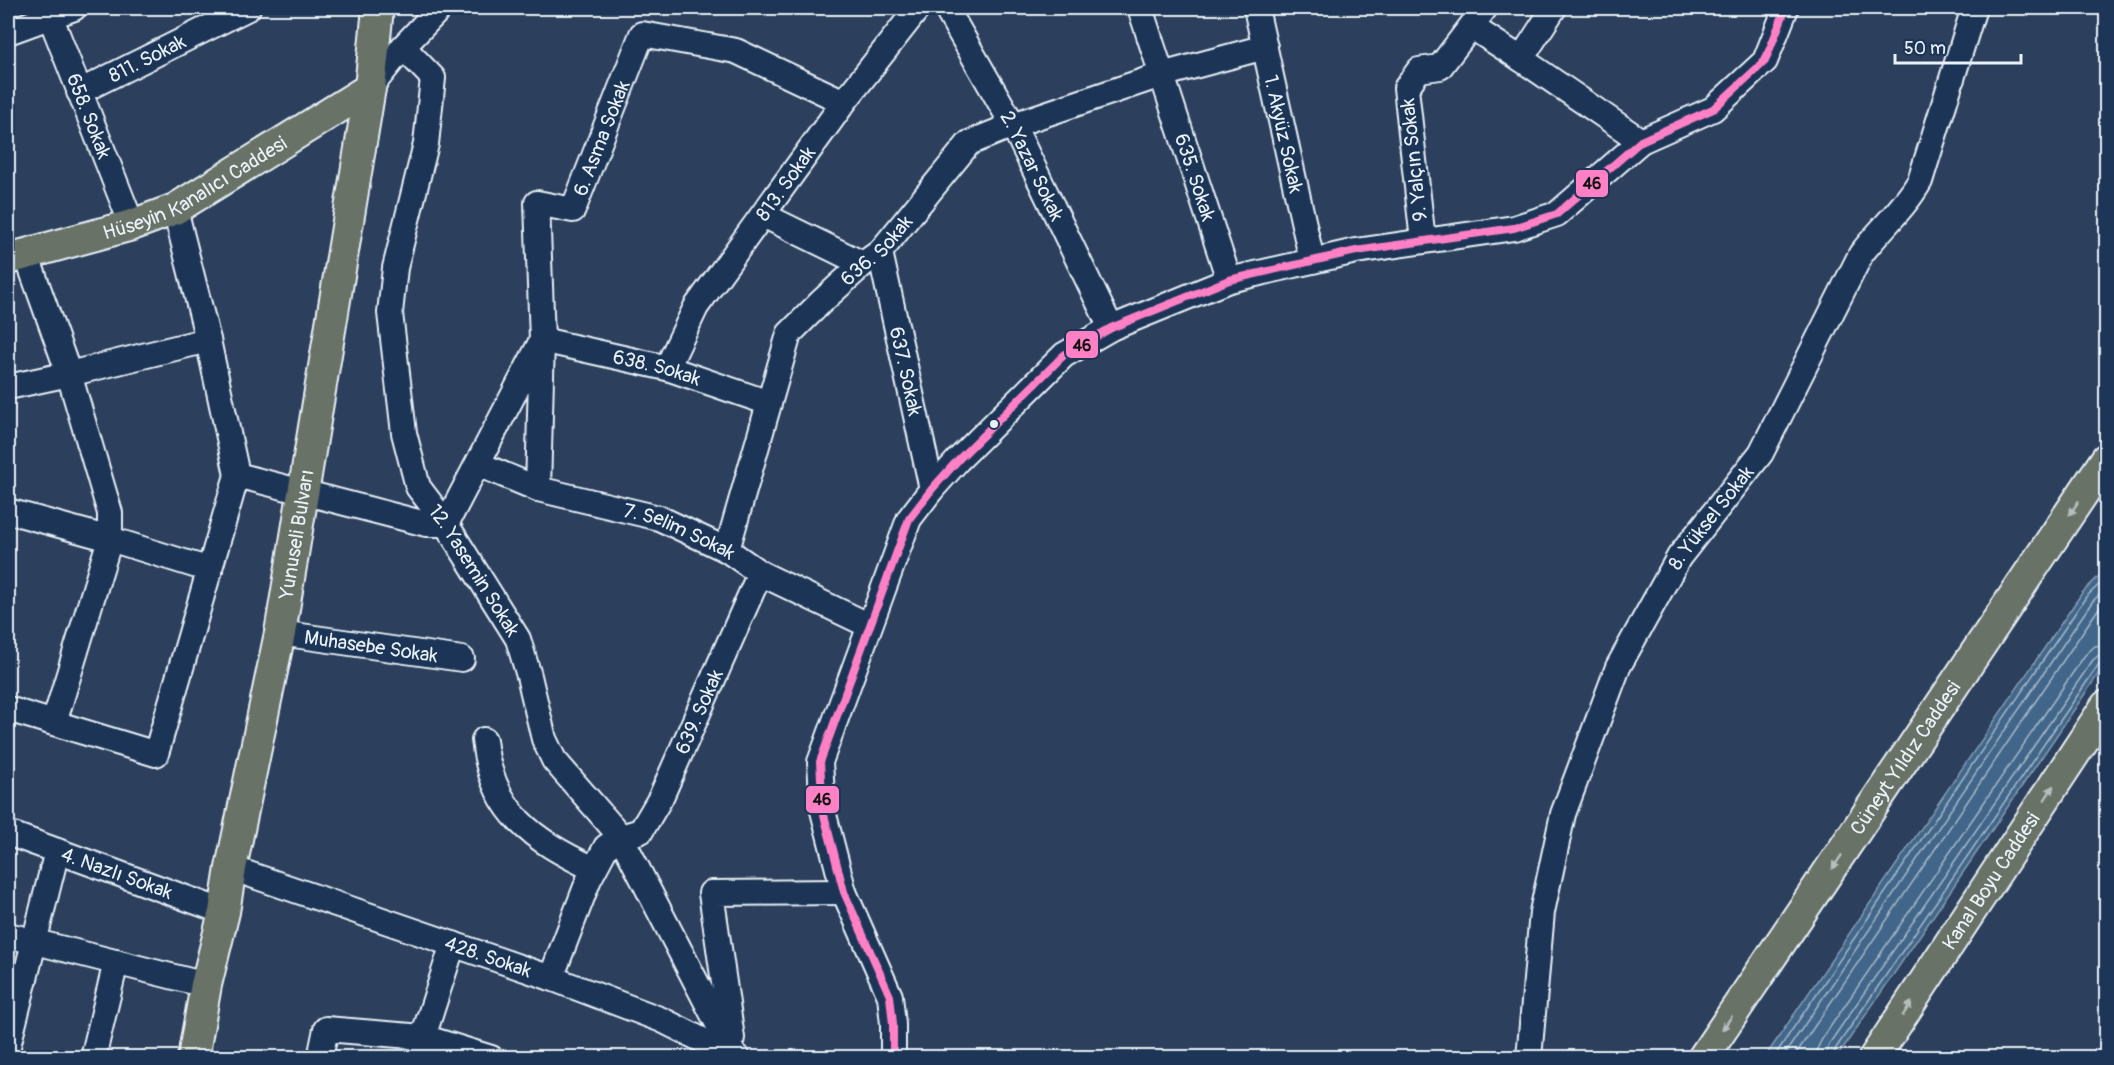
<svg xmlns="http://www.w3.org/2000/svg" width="2114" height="1065" viewBox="0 0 2114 1065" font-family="Pangolin,sans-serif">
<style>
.water{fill:#426689;stroke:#849eb5;stroke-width:1.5}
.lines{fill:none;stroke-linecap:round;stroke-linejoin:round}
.shore{stroke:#a6b9cc;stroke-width:1.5}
.minor-casing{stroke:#e8f1f8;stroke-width:28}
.major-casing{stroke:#e8f1f8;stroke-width:34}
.minor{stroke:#1d3557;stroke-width:24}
.major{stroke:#697266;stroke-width:30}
.bus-1-casing{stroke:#1d3557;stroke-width:12}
.bus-1{stroke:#ff80c5;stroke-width:8}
.oneway{fill:#b5bebe}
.bus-dot{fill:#e8f1f8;stroke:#1d3557;stroke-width:2}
.labels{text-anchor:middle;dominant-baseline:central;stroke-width:4.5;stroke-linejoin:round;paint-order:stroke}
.street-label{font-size:20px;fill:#e8f1f8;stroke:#1d3557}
.line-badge{stroke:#1d3557;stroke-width:2}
.pale-badge-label{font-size:16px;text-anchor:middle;font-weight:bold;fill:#111}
</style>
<rect width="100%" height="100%" fill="#2c3f5c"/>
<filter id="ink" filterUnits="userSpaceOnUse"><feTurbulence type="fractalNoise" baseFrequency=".0167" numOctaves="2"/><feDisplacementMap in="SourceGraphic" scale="12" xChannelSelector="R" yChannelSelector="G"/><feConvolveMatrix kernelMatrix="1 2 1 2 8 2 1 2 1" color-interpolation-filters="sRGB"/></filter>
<g filter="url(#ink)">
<!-- water -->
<path class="water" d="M 2106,569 L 2106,663 L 1837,1057 L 1765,1057 L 2082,593 Z"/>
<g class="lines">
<!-- shore -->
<path class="shore" d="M 1773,1058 L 2086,597 L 2106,578
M 1782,1058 L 2092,602 L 2106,588
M 1793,1058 L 2099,608 L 2106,600
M 1816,1058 L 1817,1049 L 1822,1039 L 2085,655 L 2095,646 L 2106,644
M 1825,1058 L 1829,1044 L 2093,660 L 2099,655 L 2106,653
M 1832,1058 L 1836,1048 L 2099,664 L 2106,661"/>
<defs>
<g id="minor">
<path id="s1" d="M 47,8 L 132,225"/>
<path id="s2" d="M 946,8 L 1013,125 L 1111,328"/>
<path id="s3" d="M 1140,8 L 1229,280"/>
<path id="s4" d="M 1256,8 L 1312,261"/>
<path d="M 1554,8 L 1521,59 L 1641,141"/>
<path d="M 1472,27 L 1521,59"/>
<path d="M 8,32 L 74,8"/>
<path id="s5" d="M 403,47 L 433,78 L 426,144 L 395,268 L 390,313 L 404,433 L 418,487 L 446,524 L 518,639 L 529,676 L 544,739 L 554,760 L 621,837 L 735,1057"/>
<path d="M 370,88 L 403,47 L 440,8"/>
<path id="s6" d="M 79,92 L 248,8"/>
<path d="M 175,209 L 208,340 L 237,475"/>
<path d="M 763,215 L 863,264"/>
<path d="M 1423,241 L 1406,88 L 1419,70 L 1440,67 L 1485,8"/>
<path id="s7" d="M 880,252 L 932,489"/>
<path d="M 26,254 L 69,374 L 110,513 L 110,539 L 54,723"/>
<path id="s8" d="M 667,368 L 696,307 L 844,102 L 918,8"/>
<path d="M 8,387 L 69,374 L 208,340"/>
<path id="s9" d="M 478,464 L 538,489 L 659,518 L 727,550 L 760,573 L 868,625"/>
<path id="s10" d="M 538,489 L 542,340 L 537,203 L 573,210 L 642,34 L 736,51 L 844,102"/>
<path d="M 8,511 L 110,539 L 210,570"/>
<path id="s11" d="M 727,550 L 789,334 L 821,302 L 863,264 L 880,252 L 969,143 L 1013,125 L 1161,75 L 1265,47"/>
<path id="s12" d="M 280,633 L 462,659"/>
<path id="s13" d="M 8,709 L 156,754 L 237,475 L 426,524 L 446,524 L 542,340 L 667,368 L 769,403"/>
<path d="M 484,740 C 492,813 533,840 594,869"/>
<path id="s14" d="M 8,833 L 224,912"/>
<path id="s15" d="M 231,868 L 551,978 L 662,1020 L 738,1058"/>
<path d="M 8,935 L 206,985"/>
<path id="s16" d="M 551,978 L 589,879 L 606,847 L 621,837 L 641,831 L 661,797 L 760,573"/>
<path d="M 732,1038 L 711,893 L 844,892"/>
<path d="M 8,1046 L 57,851"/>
<path d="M 93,1058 L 116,962"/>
<path d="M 320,1058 L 326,1029 L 423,1037 L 491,1058"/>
<path d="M 421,1058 L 423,1037 L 453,944"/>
<path d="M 893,1058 L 893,1024 L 890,996 L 844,892 L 823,811 L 820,762 L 909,519 L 932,489 L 958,460 L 1064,355 L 1111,328 L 1229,280 L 1356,251 L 1514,228 L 1557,214 L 1641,141 L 1713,109 L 1765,61 L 1786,8"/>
<path id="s17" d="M 1529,1058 L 1542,912 L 1563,814 L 1618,667 L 1679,557 L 1761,453 L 1861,254 C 1880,229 1904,209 1920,181 L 1974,8"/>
</g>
<g id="major">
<path id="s18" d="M 8,259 L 132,225 L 175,209 L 370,88"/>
<path id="s19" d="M 193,1058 L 206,985 L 224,912 L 231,868 L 280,633 L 370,88 L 378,8"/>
<path id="s20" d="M 1703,1058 L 2106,459"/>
<path id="s21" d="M 1874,1058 L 2106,706"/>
</g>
</defs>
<!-- minor casing -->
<use href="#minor" class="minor-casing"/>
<!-- major casing -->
<use href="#major" class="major-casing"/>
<!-- minor -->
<use href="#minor" class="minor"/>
<!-- major -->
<use href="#major" class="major"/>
<defs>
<path id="bus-1" d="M 893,1058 L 893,1024 L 890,996 L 844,892 L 823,811 L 820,762 L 909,519 L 932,489 L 958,460 L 1064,355 L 1111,328 L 1229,280 L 1356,251 L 1514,228 L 1557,214 L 1641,141 L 1713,109 L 1765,61 L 1786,8"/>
</defs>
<!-- bus-1 casing -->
<use href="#bus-1" class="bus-1-casing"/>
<!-- bus-1 -->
<use href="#bus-1" class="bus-1"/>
</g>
<!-- one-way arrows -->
<defs><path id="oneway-solid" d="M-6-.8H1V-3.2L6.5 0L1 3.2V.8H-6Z" transform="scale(1.5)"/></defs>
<g class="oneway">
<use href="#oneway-solid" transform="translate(2074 508) rotate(124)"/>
<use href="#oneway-solid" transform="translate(2049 793) rotate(-57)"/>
<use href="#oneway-solid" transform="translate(1837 862) rotate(124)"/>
<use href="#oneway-solid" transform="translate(1907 1009) rotate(-57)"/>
<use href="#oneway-solid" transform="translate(1727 1023) rotate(125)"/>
</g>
</g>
<!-- markers -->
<circle class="bus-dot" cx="994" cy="424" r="5"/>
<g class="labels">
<!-- street labels -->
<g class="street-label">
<text stroke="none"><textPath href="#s6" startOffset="76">811. Sokak</textPath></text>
<text stroke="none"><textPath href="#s1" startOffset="116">658. Sokak</textPath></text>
<text stroke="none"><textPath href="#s4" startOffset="129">1. Akyüz Sokak</textPath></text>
<text stroke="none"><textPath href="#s10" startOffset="400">6. Asma Sokak</textPath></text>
<text transform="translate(1414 160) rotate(-96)">9. Yalçın Sokak</text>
<text stroke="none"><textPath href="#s2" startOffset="180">2. Yazar Sokak</textPath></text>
<text stroke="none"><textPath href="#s3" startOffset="178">635. Sokak</textPath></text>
<text stroke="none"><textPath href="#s8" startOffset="220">813. Sokak</textPath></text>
<text stroke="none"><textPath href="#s18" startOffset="201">Hüseyin Kanalıcı Caddesi</textPath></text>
<text stroke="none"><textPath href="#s11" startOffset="346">636. Sokak</textPath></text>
<text stroke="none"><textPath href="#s13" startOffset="986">638. Sokak</textPath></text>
<text stroke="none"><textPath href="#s7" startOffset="122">637. Sokak</textPath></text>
<text stroke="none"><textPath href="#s17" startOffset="580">8. Yüksel Sokak</textPath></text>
<text stroke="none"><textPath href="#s9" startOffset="213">7. Selim Sokak</textPath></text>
<text stroke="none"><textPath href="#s19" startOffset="534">Yunuseli Bulvarı</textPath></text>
<text stroke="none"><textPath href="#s5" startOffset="560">12. Yasemin Sokak</textPath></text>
<text stroke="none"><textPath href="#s12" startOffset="92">Muhasebe Sokak</textPath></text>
<text stroke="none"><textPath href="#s16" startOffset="314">639. Sokak</textPath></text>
<text stroke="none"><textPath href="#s20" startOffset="362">Cüneyt Yıldız Caddesi</textPath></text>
<text stroke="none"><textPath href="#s14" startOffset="116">4. Nazlı Sokak</textPath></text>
<text stroke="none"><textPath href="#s21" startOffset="212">Kanal Boyu Caddesi</textPath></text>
<text stroke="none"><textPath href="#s15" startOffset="272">428. Sokak</textPath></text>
</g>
</g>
<g class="line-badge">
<rect x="1575" y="169" width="34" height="29" rx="6" fill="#ff80c5"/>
<rect x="1065" y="330" width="34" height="29" rx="6" fill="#ff80c5"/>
<rect x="805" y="785" width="35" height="29" rx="6" fill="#ff80c5"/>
</g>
<g class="pale-badge-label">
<text x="1592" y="189">46</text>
<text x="1082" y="351">46</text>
<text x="822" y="805">46</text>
</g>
<!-- margin -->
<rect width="2114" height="1065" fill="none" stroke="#1d3557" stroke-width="30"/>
<rect x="15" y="15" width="2084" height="1035" fill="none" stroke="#e8f1f8" stroke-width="2" filter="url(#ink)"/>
<!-- scale -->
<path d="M1895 54v9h126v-9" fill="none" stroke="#e8f1f8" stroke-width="3"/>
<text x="1904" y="54" font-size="18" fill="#e8f1f8" stroke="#1d3557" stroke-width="4.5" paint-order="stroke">50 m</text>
</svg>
